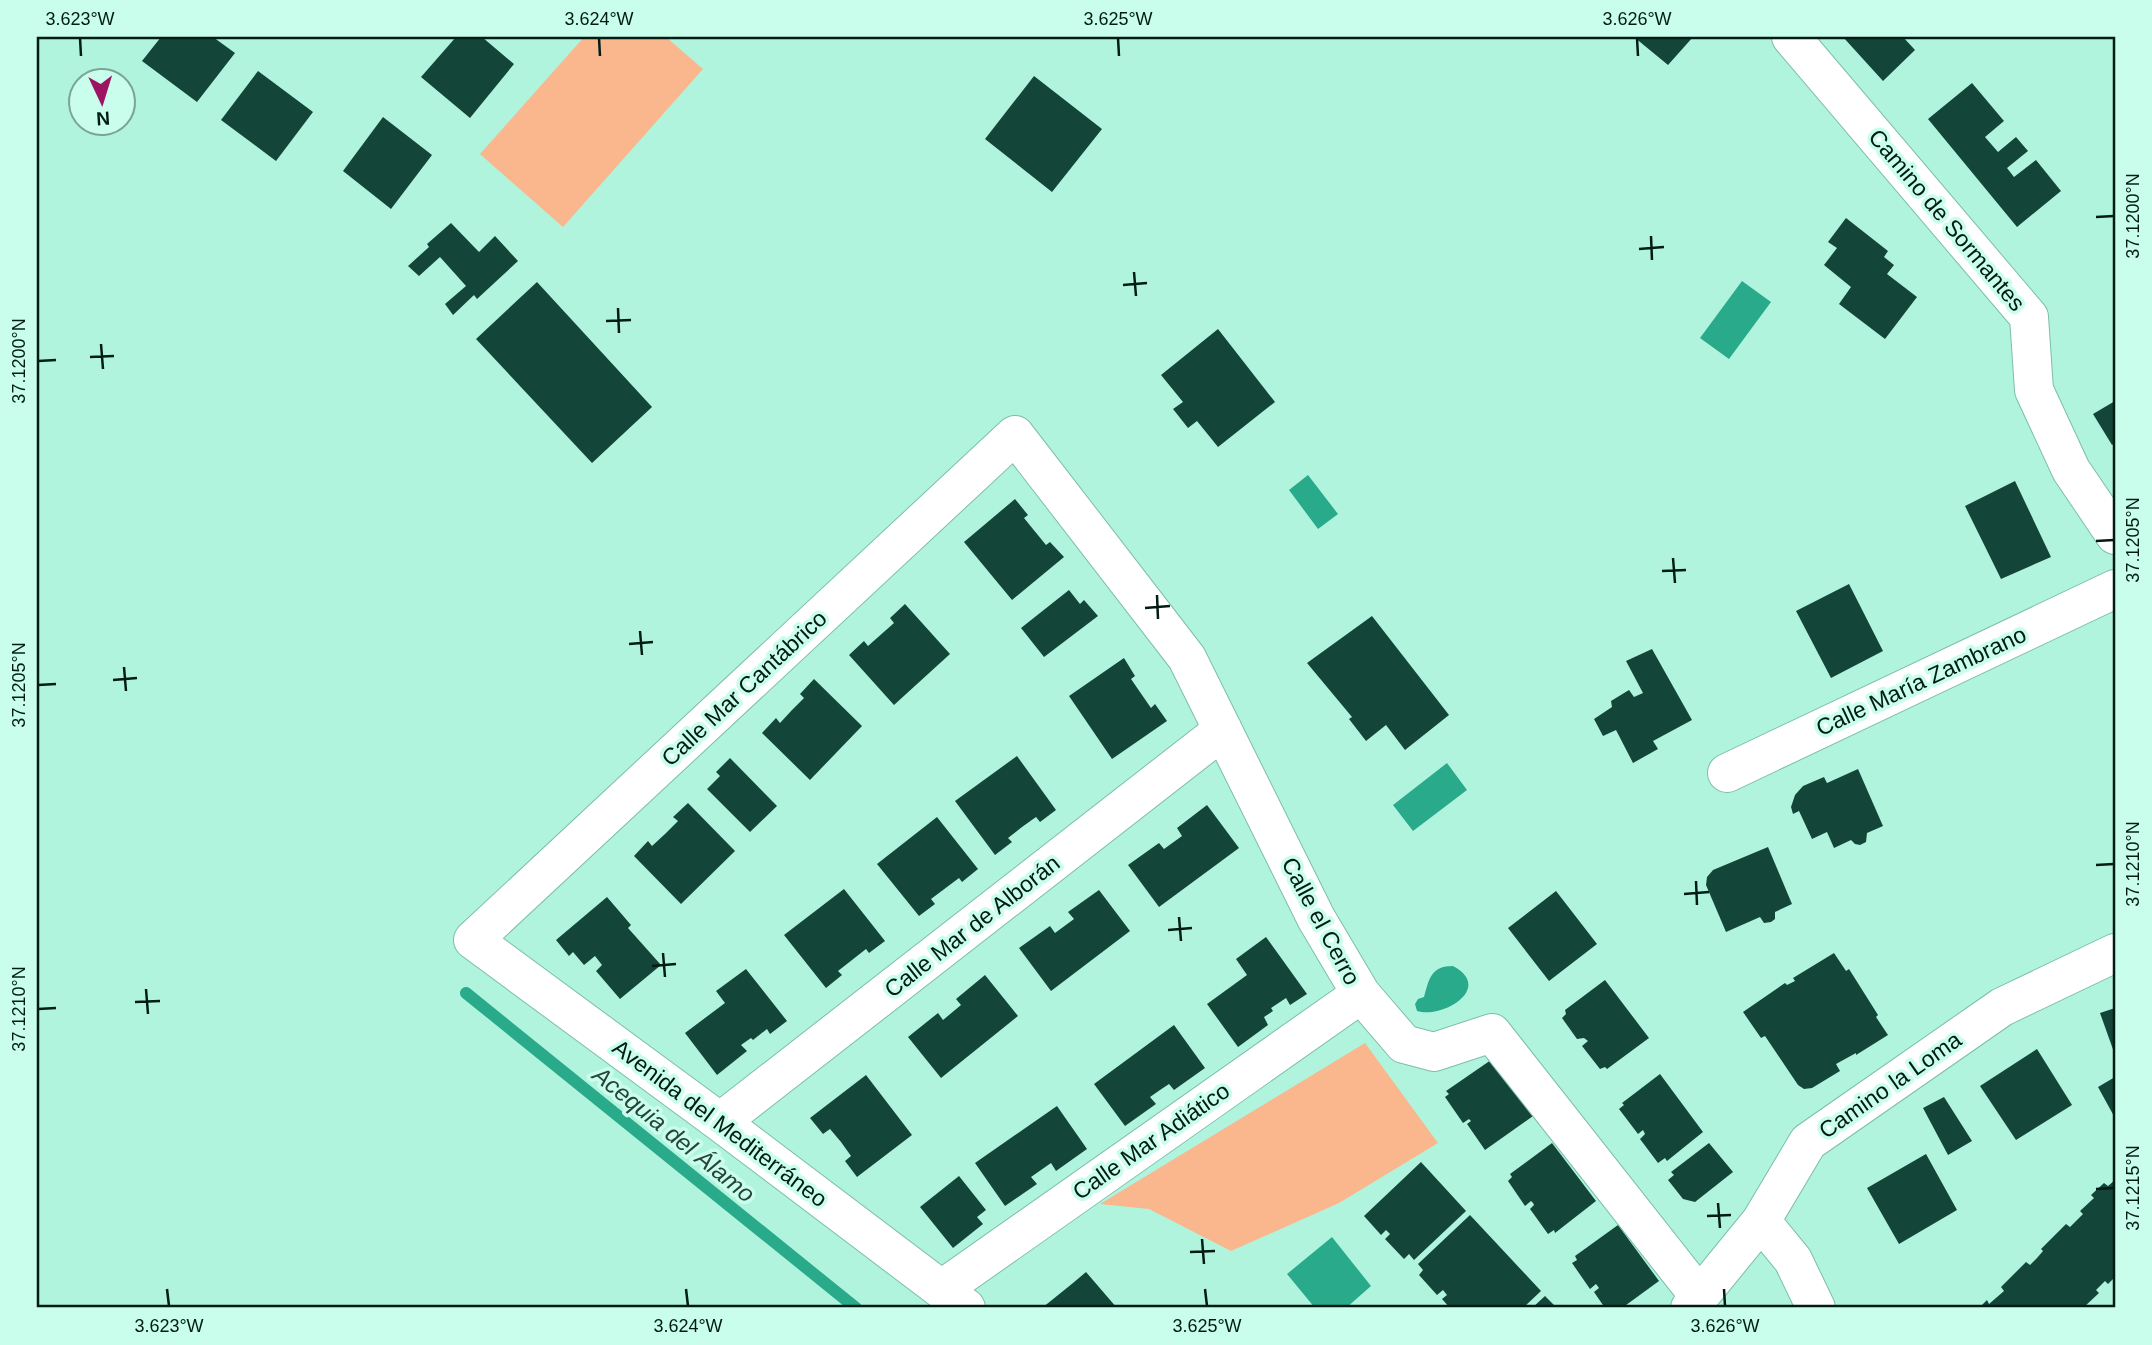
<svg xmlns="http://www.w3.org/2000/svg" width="2152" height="1345" viewBox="0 0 2152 1345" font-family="Arial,sans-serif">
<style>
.green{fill:#fab68d}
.water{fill:#29aa8b}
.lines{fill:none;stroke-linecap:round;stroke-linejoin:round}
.stream{stroke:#29aa8b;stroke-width:12}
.building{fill:#134639}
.street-casing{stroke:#7dbeaa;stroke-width:40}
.street{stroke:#fff;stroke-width:38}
.ticks{fill:none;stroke:#021c15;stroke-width:2.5}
.labels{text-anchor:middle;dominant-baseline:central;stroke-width:7;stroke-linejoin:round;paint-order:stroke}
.street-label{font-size:23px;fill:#021c15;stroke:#c9feec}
.water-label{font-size:24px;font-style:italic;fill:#28433a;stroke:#c9feec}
.neatline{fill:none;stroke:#021c15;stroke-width:2.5}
.ticks-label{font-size:18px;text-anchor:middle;fill:#021c15}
</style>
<rect width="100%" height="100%" fill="#b1f4de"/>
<!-- green -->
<path class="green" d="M 584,37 L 666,37 L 703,69 L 563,227 L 480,154 Z
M 1365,1043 L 1438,1143 L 1339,1203 L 1231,1251 L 1149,1209 L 1100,1204 Z"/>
<!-- water -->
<path class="water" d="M 1742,281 L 1771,302 L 1729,359 L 1700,338 Z
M 1308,475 L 1338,514 L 1318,529 L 1289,490 Z
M 1447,763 L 1467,790 L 1413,831 L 1393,805 Z
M 1453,966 C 1494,988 1443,1019 1417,1011 L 1415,1004 L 1418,999 L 1424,997 C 1429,979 1431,966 1453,966 Z
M 1332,1237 L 1371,1286 L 1346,1308 L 1315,1308 L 1287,1274 Z"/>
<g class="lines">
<!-- stream -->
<path class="stream" d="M 466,993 L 856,1308"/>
</g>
<!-- building -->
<path class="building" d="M 161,37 L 213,37 L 235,53 L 197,102 L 142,61 Z
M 456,37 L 482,37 L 514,64 L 470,118 L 421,77 Z
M 1634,37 L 1693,37 L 1668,65 Z
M 1843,37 L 1903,37 L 1915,50 L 1883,81 Z
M 258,71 L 313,112 L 276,161 L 221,120 Z
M 1034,76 L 1102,129 L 1052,192 L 985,139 Z
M 1972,83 L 2004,121 L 1985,137 L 1998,152 L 2016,137 L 2028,151 L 2007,168 L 2014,177 L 2036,160 L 2061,191 L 2017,227 L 1928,119 Z
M 383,117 L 432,155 L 391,209 L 343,171 Z
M 1846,218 L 1888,251 L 1884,257 L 1894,265 L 1887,274 L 1917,297 L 1885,339 L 1839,304 L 1851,287 L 1824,265 L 1837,248 L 1828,242 Z
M 451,223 L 479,252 L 495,236 L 518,261 L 477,299 L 474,295 L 453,315 L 445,304 L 466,286 L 440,257 L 419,276 L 408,266 L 429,247 L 427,244 Z
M 537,282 L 652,407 L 592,463 L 476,339 Z
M 1218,329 L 1275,402 L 1218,447 L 1197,421 L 1188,428 L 1173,409 L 1183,402 L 1161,375 Z
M 2115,401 L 2115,443 L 2112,445 L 2093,414 Z
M 2015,481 L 2051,557 L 2001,579 L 1965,506 Z
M 1015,499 L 1028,515 L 1024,518 L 1046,545 L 1050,542 L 1064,557 L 1012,600 L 964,542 Z
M 1849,584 L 1883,651 L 1831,678 L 1796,611 Z
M 1069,590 L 1080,604 L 1084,600 L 1098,616 L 1044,657 L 1021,628 Z
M 905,604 L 950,654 L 894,705 L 849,655 L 864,641 L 868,646 L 894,623 L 890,618 Z
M 1372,616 L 1449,715 L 1405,750 L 1386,725 L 1366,741 L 1349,719 L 1352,717 L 1307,663 Z
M 1652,649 L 1692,720 L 1653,741 L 1658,749 L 1633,763 L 1616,730 L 1603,736 L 1594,719 L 1612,707 L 1611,701 L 1629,690 L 1634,697 L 1643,693 L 1626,661 Z
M 1124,658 L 1135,676 L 1131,679 L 1151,708 L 1155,704 L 1167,721 L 1112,759 L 1069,696 Z
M 814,679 L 862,726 L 810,780 L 762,733 L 776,718 L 780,723 L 792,710 L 804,698 L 800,694 Z
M 1017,756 L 1056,810 L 1040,822 L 1036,817 L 1022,827 L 1008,838 L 1012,842 L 995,855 L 955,801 Z
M 730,758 L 777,806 L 750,832 L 707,789 L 720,776 L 716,772 Z
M 1858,769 L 1883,826 L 1867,833 L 1866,842 L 1860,845 L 1855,844 L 1851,840 L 1834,848 L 1827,832 L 1812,839 L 1799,811 L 1793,814 L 1791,807 L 1795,795 L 1803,786 L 1824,777 L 1827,783 Z
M 688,803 L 735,851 L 681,904 L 634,856 L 648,841 L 652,846 L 665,834 L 678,821 L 673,817 Z
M 1207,805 L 1239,848 L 1159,907 L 1128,865 L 1159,843 L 1164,849 L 1182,836 L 1177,828 Z
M 937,817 L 978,869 L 962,882 L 959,878 L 931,899 L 935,904 L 919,916 L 877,864 Z
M 1768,847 L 1792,904 L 1775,912 L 1775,919 L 1771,922 L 1764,923 L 1760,917 L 1726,932 L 1706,885 L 1707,877 L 1713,870 Z
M 844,889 L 885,941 L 869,953 L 866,949 L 838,971 L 842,975 L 826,988 L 784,935 Z
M 1099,890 L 1130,931 L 1051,991 L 1019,948 L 1050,926 L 1055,933 L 1074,919 L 1068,912 Z
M 1556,891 L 1597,944 L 1549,981 L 1508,928 Z
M 607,897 L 631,925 L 628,928 L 661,965 L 620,999 L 596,971 L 602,965 L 595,956 L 584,965 L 573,952 L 569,956 L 556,940 Z
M 1266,937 L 1307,994 L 1290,1005 L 1286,998 L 1271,1008 L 1273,1011 L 1264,1017 L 1268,1025 L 1238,1047 L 1207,1004 L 1247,975 L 1236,959 Z
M 1834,953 L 1846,971 L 1849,969 L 1878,1015 L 1876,1017 L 1888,1035 L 1856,1055 L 1856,1053 L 1836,1064 L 1840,1071 L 1812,1088 L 1804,1089 L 1798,1085 L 1765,1036 L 1761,1038 L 1743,1012 L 1785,983 L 1787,985 L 1795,981 L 1793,978 Z
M 746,969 L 787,1021 L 770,1034 L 767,1029 L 753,1040 L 751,1038 L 741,1045 L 747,1051 L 717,1075 L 685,1033 L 725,1003 L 716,991 Z
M 985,975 L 1018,1016 L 941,1078 L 908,1037 L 938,1013 L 943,1020 L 961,1005 L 956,999 Z
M 1605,980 L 1649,1038 L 1607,1069 L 1605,1067 L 1600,1069 L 1582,1046 L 1588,1041 L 1584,1038 L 1577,1039 L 1562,1018 L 1566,1014 L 1565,1010 Z
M 2115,1008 L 2115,1055 L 2100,1013 Z
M 1174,1025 L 1205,1068 L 1174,1090 L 1169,1084 L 1160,1090 L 1150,1097 L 1156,1104 L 1125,1126 L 1094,1084 Z
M 2037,1049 L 2072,1105 L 2016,1140 L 1980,1086 Z
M 1491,1060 L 1533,1116 L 1485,1150 L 1467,1124 L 1471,1121 L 1469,1119 L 1463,1123 L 1445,1097 L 1449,1094 L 1446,1091 Z
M 1660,1074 L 1703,1132 L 1667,1161 L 1665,1158 L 1658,1163 L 1640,1139 L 1645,1134 L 1643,1130 L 1638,1134 L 1619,1109 L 1624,1105 L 1622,1103 Z
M 866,1075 L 912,1135 L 857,1177 L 845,1161 L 851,1156 L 841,1142 L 830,1129 L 823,1134 L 810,1118 Z
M 2115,1077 L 2115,1118 L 2098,1087 Z
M 1944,1097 L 1972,1141 L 1948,1155 L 1923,1108 Z
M 1057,1106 L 1087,1149 L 1056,1171 L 1051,1163 L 1031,1177 L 1037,1184 L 1005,1206 L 975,1163 Z
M 1552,1143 L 1596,1201 L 1555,1233 L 1554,1230 L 1548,1234 L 1530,1209 L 1534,1205 L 1533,1203 L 1531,1201 L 1525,1206 L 1508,1181 L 1512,1177 L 1510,1174 Z
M 1709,1143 L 1733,1172 L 1695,1202 L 1683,1199 L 1668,1180 L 1674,1175 L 1671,1172 Z
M 1926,1154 L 1957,1210 L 1899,1244 L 1867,1188 Z
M 1421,1162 L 1466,1211 L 1414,1260 L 1409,1254 L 1404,1259 L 1385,1239 L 1390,1234 L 1386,1230 L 1381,1235 L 1364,1216 Z
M 959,1176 L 986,1210 L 977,1217 L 983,1224 L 953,1248 L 920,1207 Z
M 2115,1180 L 2115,1277 L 2108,1284 L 2105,1281 L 2096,1290 L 2099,1293 L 2083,1308 L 1979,1308 L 1987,1300 L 1989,1304 L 2004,1291 L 2001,1287 L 2026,1262 L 2030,1265 L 2037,1258 L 2043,1251 L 2041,1249 L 2066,1224 L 2070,1227 L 2083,1214 L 2080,1211 L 2094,1198 L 2091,1195 L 2104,1183 L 2108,1186 Z
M 1470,1215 L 1541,1291 L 1523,1308 L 1450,1308 L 1442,1299 L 1447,1295 L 1443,1290 L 1437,1295 L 1419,1275 L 1423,1270 L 1418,1264 Z
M 1618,1225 L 1659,1281 L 1622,1308 L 1605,1308 L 1594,1292 L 1599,1288 L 1596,1284 L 1590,1289 L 1572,1263 L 1577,1260 L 1575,1256 Z
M 1086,1272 L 1117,1308 L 1042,1308 L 1073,1283 Z
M 1545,1296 L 1557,1308 L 1532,1308 Z"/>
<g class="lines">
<defs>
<path id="street" d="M 1791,37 L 2029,317 L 2034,390 L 2071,470 L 2115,535
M 1727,773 L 2115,589
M 720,1122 L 1223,730
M 1761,1221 L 1793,1260 L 1816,1308
M 942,1289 L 1361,994
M 966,1308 L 720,1122 L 473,940 L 1015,435 L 1187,658 L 1316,918 L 1361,994 L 1404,1044 L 1434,1052 L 1492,1033 L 1700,1297
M 1690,1308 L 1761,1221 L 1808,1142 L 2002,1007 L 2115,953"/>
</defs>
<!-- street casing -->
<use href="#street" class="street-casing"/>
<!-- street -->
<use href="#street" class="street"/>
</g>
<!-- ticks -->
<path class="ticks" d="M 80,38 L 81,56M 599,38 L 600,56M 1118,38 L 1119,56M 1637,38 L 1638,56M 2096,217 L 2114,216M 1651,236 L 1652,260M 1639,249 L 1664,247M 1134,272 L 1136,296M 1123,285 L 1147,283M 618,308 L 619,333M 606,321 L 631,320M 101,344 L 103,369M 90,357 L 114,356M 38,361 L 56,360M 2096,541 L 2114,540M 1673,558 L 1675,583M 1662,571 L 1686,570M 1157,595 L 1158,619M 1145,608 L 1170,606M 640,631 L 642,655M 629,644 L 653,642M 124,667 L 126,691M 113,680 L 137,678M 38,685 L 56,684M 2096,865 L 2114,864M 1696,881 L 1697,905M 1684,894 L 1709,892M 1179,917 L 1181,941M 1168,930 L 1192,928M 663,953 L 665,977M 652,966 L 676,964M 146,989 L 148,1014M 135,1002 L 160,1001M 38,1009 L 56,1008M 2096,1189 L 2114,1188M 1718,1203 L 1720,1228M 1707,1216 L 1731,1215M 1202,1239 L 1204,1264M 1190,1252 L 1215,1251M 167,1289 L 169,1306M 686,1289 L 688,1306M 1205,1289 L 1207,1306M 1724,1289 L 1725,1306"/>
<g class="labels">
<!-- street labels -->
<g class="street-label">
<text transform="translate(1947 220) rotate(50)">Camino de Sormantes</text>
<text transform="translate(1921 681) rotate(-25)">Calle María Zambrano</text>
<text transform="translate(744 688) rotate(-43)">Calle Mar Cantábrico</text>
<text transform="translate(1321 921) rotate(62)">Calle el Cerro</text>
<text transform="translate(972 926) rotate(-38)">Calle Mar de Alborán</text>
<text transform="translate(1890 1085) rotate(-35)">Camino la Loma</text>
<text transform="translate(720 1123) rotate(37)">Avenida del Mediterráneo</text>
<text transform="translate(1151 1141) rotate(-35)">Calle Mar Adiático</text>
</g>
<!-- water labels -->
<g class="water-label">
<text transform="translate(674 1134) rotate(39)">Acequia del Álamo</text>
</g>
</g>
<!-- border -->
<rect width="2152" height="1345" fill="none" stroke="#c9feec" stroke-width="77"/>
<!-- north arrow -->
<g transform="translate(102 102) rotate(176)"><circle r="33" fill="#c9feec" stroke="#79a496" stroke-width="2"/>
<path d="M0-5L12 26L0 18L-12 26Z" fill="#9d1463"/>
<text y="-10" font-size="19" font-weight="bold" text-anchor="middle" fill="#021c15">N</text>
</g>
<rect x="38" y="38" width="2076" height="1268" class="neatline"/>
<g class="ticks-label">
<text x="80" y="25">3.623°W</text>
<text x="599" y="25">3.624°W</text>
<text x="1118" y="25">3.625°W</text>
<text x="1637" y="25">3.626°W</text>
<text transform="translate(2133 216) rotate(-90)" y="6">37.1200°N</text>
<text transform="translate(19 361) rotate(-90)" y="6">37.1200°N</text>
<text transform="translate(2133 540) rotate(-90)" y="6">37.1205°N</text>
<text transform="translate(19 685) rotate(-90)" y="6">37.1205°N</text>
<text transform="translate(2133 864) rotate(-90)" y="6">37.1210°N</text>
<text transform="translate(19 1009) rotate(-90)" y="6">37.1210°N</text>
<text transform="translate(2133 1188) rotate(-90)" y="6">37.1215°N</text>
<text x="169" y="1332">3.623°W</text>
<text x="688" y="1332">3.624°W</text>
<text x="1207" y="1332">3.625°W</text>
<text x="1725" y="1332">3.626°W</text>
</g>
</svg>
